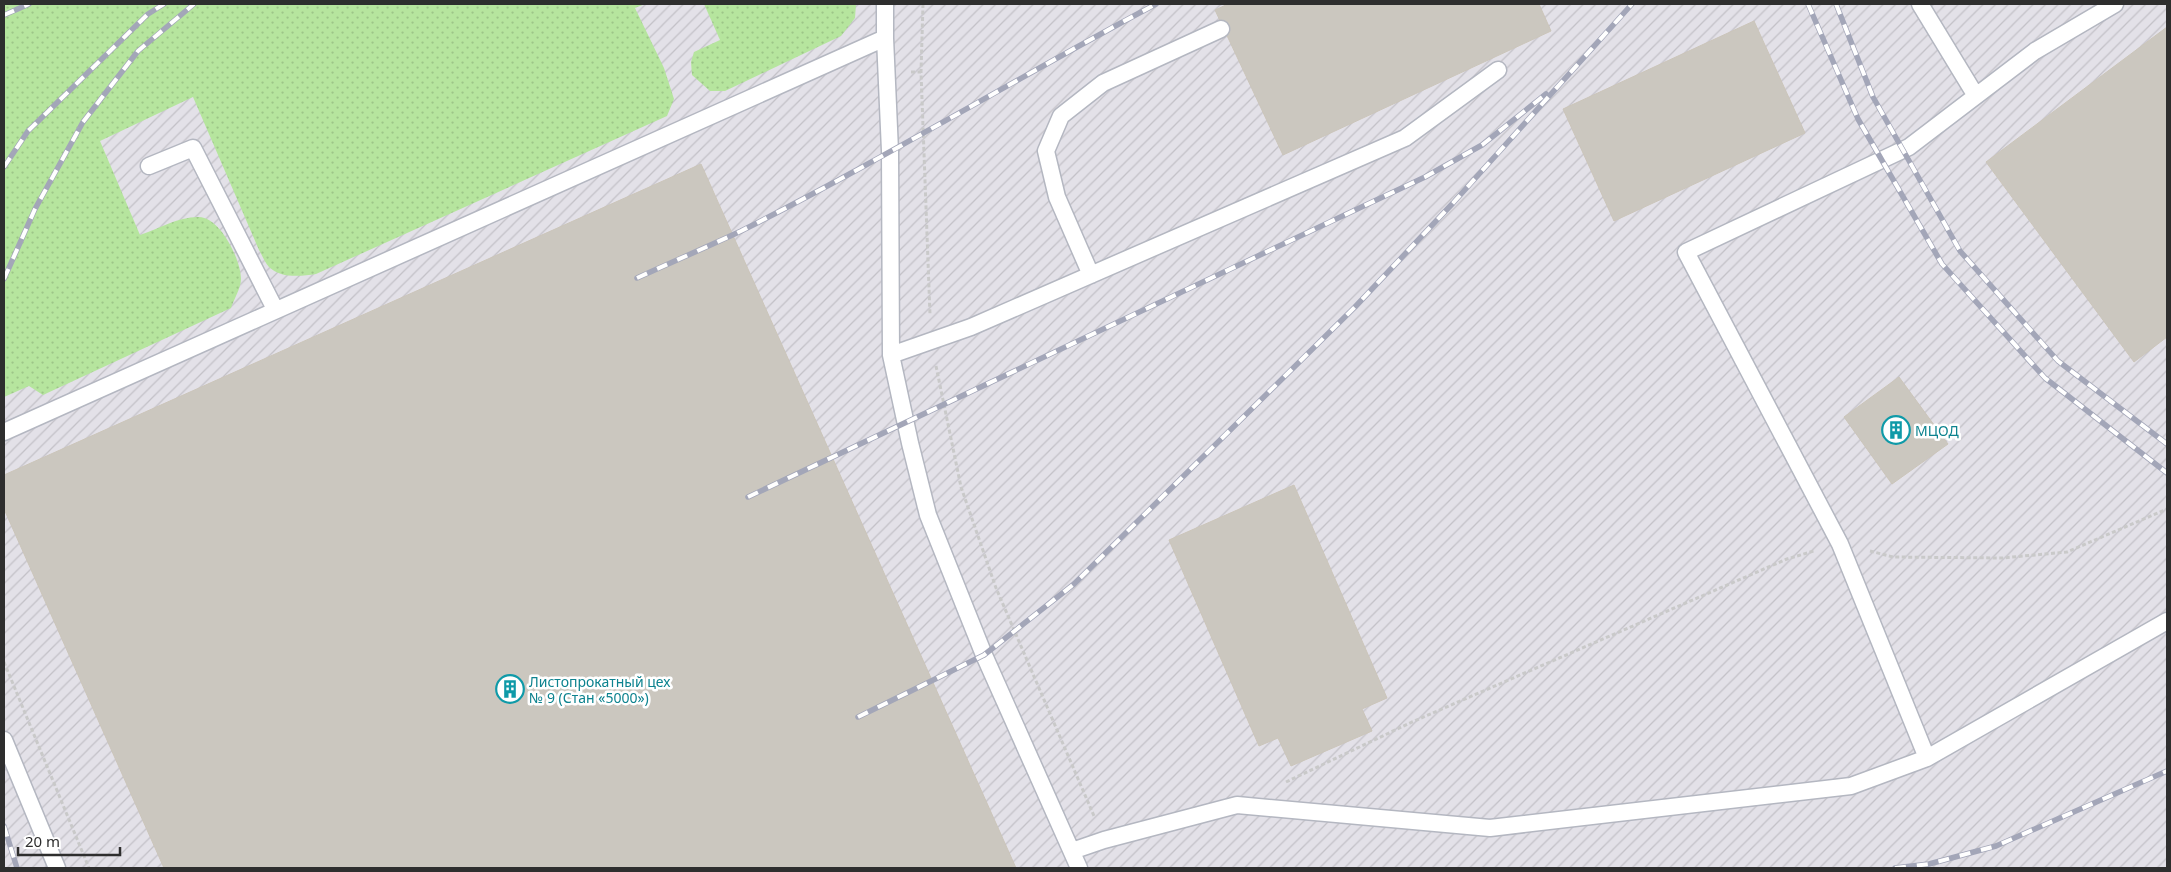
<svg xmlns="http://www.w3.org/2000/svg" width="2171" height="872" viewBox="0 0 2171 872" font-family="'Noto Sans',sans-serif">
<style>
.industrial{fill:url(#industrial-furrows)}
.grass{fill:url(#grass-dots)}
.building{fill:#cbc7bf;stroke:#cbc5ba}
.lines{fill:none;stroke-linecap:round;stroke-linejoin:round}
.lane-casing{stroke:#b4b7c1;stroke-width:19}
.path{stroke:#c9c9c9;stroke-width:3;stroke-dasharray:4 2.5;stroke-linecap:butt}
.lane{stroke:#fff;stroke-width:16}
.rail-casing{stroke:#a3a6b8;stroke-width:5.5}
.rail{stroke:#fff;stroke-width:4;stroke-dasharray:11;stroke-linecap:butt}
.labels{text-anchor:middle;dominant-baseline:central;stroke-width:5;stroke-linejoin:round;paint-order:stroke}
.culture-label{font-size:14px;fill:#0d838f;stroke:#fff;text-anchor:start}
</style>
<defs>
<pattern id="industrial-furrows" width="10" height="10" patternUnits="userSpaceOnUse" patternTransform="scale(1.25)"><rect width="10" height="10" fill="#e3e1e8"/><path d="M-1 1l2-2M0 10L10 0M9 11l2-2" fill="none" stroke="#c3c1c7"/></pattern>
<pattern id="grass-dots" width="8" height="8" patternUnits="userSpaceOnUse" patternTransform="scale(1.25)"><rect width="8" height="8" fill="#b6e59e"/><path d="M2 2h.1M6 6h.1" fill="none" stroke="#9dc588" stroke-width="1.8" stroke-linecap="round"/></pattern>
</defs>
<rect width="100%" height="100%" fill="#efe9e1"/>
<!-- industrial -->
<path class="industrial" d="M 4,4 L 2167,4 L 2167,868 L 4,868 Z"/>
<!-- grass -->
<path class="grass" d="M 4,4 L 645,4 L 635,8 L 664,68 L 674,99 L 667,116 L 316,274 C 302,276 281,279 269,267 C 265,263 262,255 259,250 L 193,97 L 100,141 L 140,235 C 158,229 178,217 198,217 C 220,216 241,260 241,279 C 241,288 234,299 231,308 L 43,395 L 29,386 L 4,397 Z
M 704,4 L 856,4 L 855,18 L 841,36 L 725,91 L 710,91 L 692,75 L 691,62 L 694,52 L 720,40 Z"/>
<!-- building -->
<path class="building" d="M 1228,4 L 1539,4 L 1551,31 L 1283,155 L 1215,10 Z
M 1754,21 L 1805,133 L 1614,221 L 1563,109 Z
M 2167,27 L 2167,337 L 2134,362 L 1986,162 Z
M 701,164 L 1016,868 L 164,868 L 4,509 L 4,475 Z
M 1899,377 L 1948,444 L 1892,484 L 1844,417 Z
M 1294,485 L 1387,698 L 1362,709 L 1372,731 L 1291,766 L 1278,738 L 1259,746 L 1169,540 Z"/>
<g class="lines">
<defs>
<path id="lane" d="M 1920,4 L 1976,96
M 885,38 L 885,4
M 149,166 L 193,148 L 275,309
M 1091,275 L 1057,197 L 1046,151 L 1061,116 L 1103,83 L 1221,29
M 891,355 L 971,327 L 1405,138 L 1498,70
M 4,432 L 885,38 L 890,151 L 891,355 L 910,443 L 928,515 L 984,655 L 1079,868
M 4,740 L 57,868
M 1927,758 L 1840,544 L 1686,252 L 1909,147 L 2035,51 L 2115,4
M 1072,851 L 1104,840 L 1237,805 L 1490,828 L 1851,786 L 1927,758 L 2167,621"/>
</defs>
<!-- lane casing -->
<use href="#lane" class="lane-casing"/>
<!-- path -->
<path class="path" d="M 923,4 L 921,72 L 930,315
M 911,72 L 921,72
M 936,366 L 961,487 L 996,588 L 1094,816
M 1870,551 L 1893,557 L 2002,558 L 2067,552 L 2167,509
M 4,662 L 89,868
M 1286,782 L 1412,722 L 1787,559 L 1814,551"/>
<!-- lane -->
<use href="#lane" class="lane"/>
<defs>
<path id="rail" d="M 1808,4 L 1858,119 L 1942,264 L 2045,378 L 2167,473
M 1836,4 L 1873,97 L 1960,251 L 2058,361 L 2167,444
M 4,15 L 29,4
M 4,167 L 28,131 L 148,14 L 164,4
M 637,278 C 672,262 707,247 741,231 C 882,160 1017,78 1156,4
M 4,279 L 35,209 L 83,122 L 138,51 L 194,4
M 748,497 L 1425,177 L 1482,145 L 1546,94
M 858,717 L 984,655 L 1074,584 L 1355,307 L 1453,203 L 1632,4
M 4,826 L 17,868
M 1895,868 L 1929,864 L 1996,846 L 2167,771"/>
</defs>
<!-- rail casing -->
<use href="#rail" class="rail-casing"/>
<!-- rail -->
<use href="#rail" class="rail"/>
</g>
<!-- icons -->
<defs>
<symbol id="building-ring" viewBox="-11 -11 22 22"><circle r="9.5" fill="#fff" stroke="#0f9aa8" stroke-width="1.5"/><path d="M-4-6H4V6H1V3H-1V6H-4ZM-2.5-4.3h1.7v1.8h-1.7ZM.8-4.3h1.7v1.8H.8ZM-2.5-1h1.7V.8h-1.7ZM.8-1h1.7V.8H.8Z" fill="#0f9aa8"/></symbol>
</defs>
<g fill-rule="evenodd">
<use href="#building-ring" x="1880" y="414" width="32" height="32"/>
<use href="#building-ring" x="494" y="673" width="32" height="32"/>
</g>
<g class="labels">
<!-- culture labels -->
<g class="culture-label">
<text x="1915" y="430">МЦОД</text>
<text x="529" y="681">Листопрокатный цех<tspan x="529" dy="16">№ 9 (Стан «5000»)</tspan></text>
</g>
</g>
<!-- border -->
<rect width="2171" height="872" fill="none" stroke="#2e2e2e" stroke-width="10"/>
<!-- scale -->
<path d="M18 847v8h102v-8" fill="none" stroke="#2e2e2e" stroke-width="2.5"/>
<text x="25" y="847" font-size="15" fill="#2e2e2e" stroke="#ffffff" stroke-width="4" paint-order="stroke">20 m</text>
</svg>
